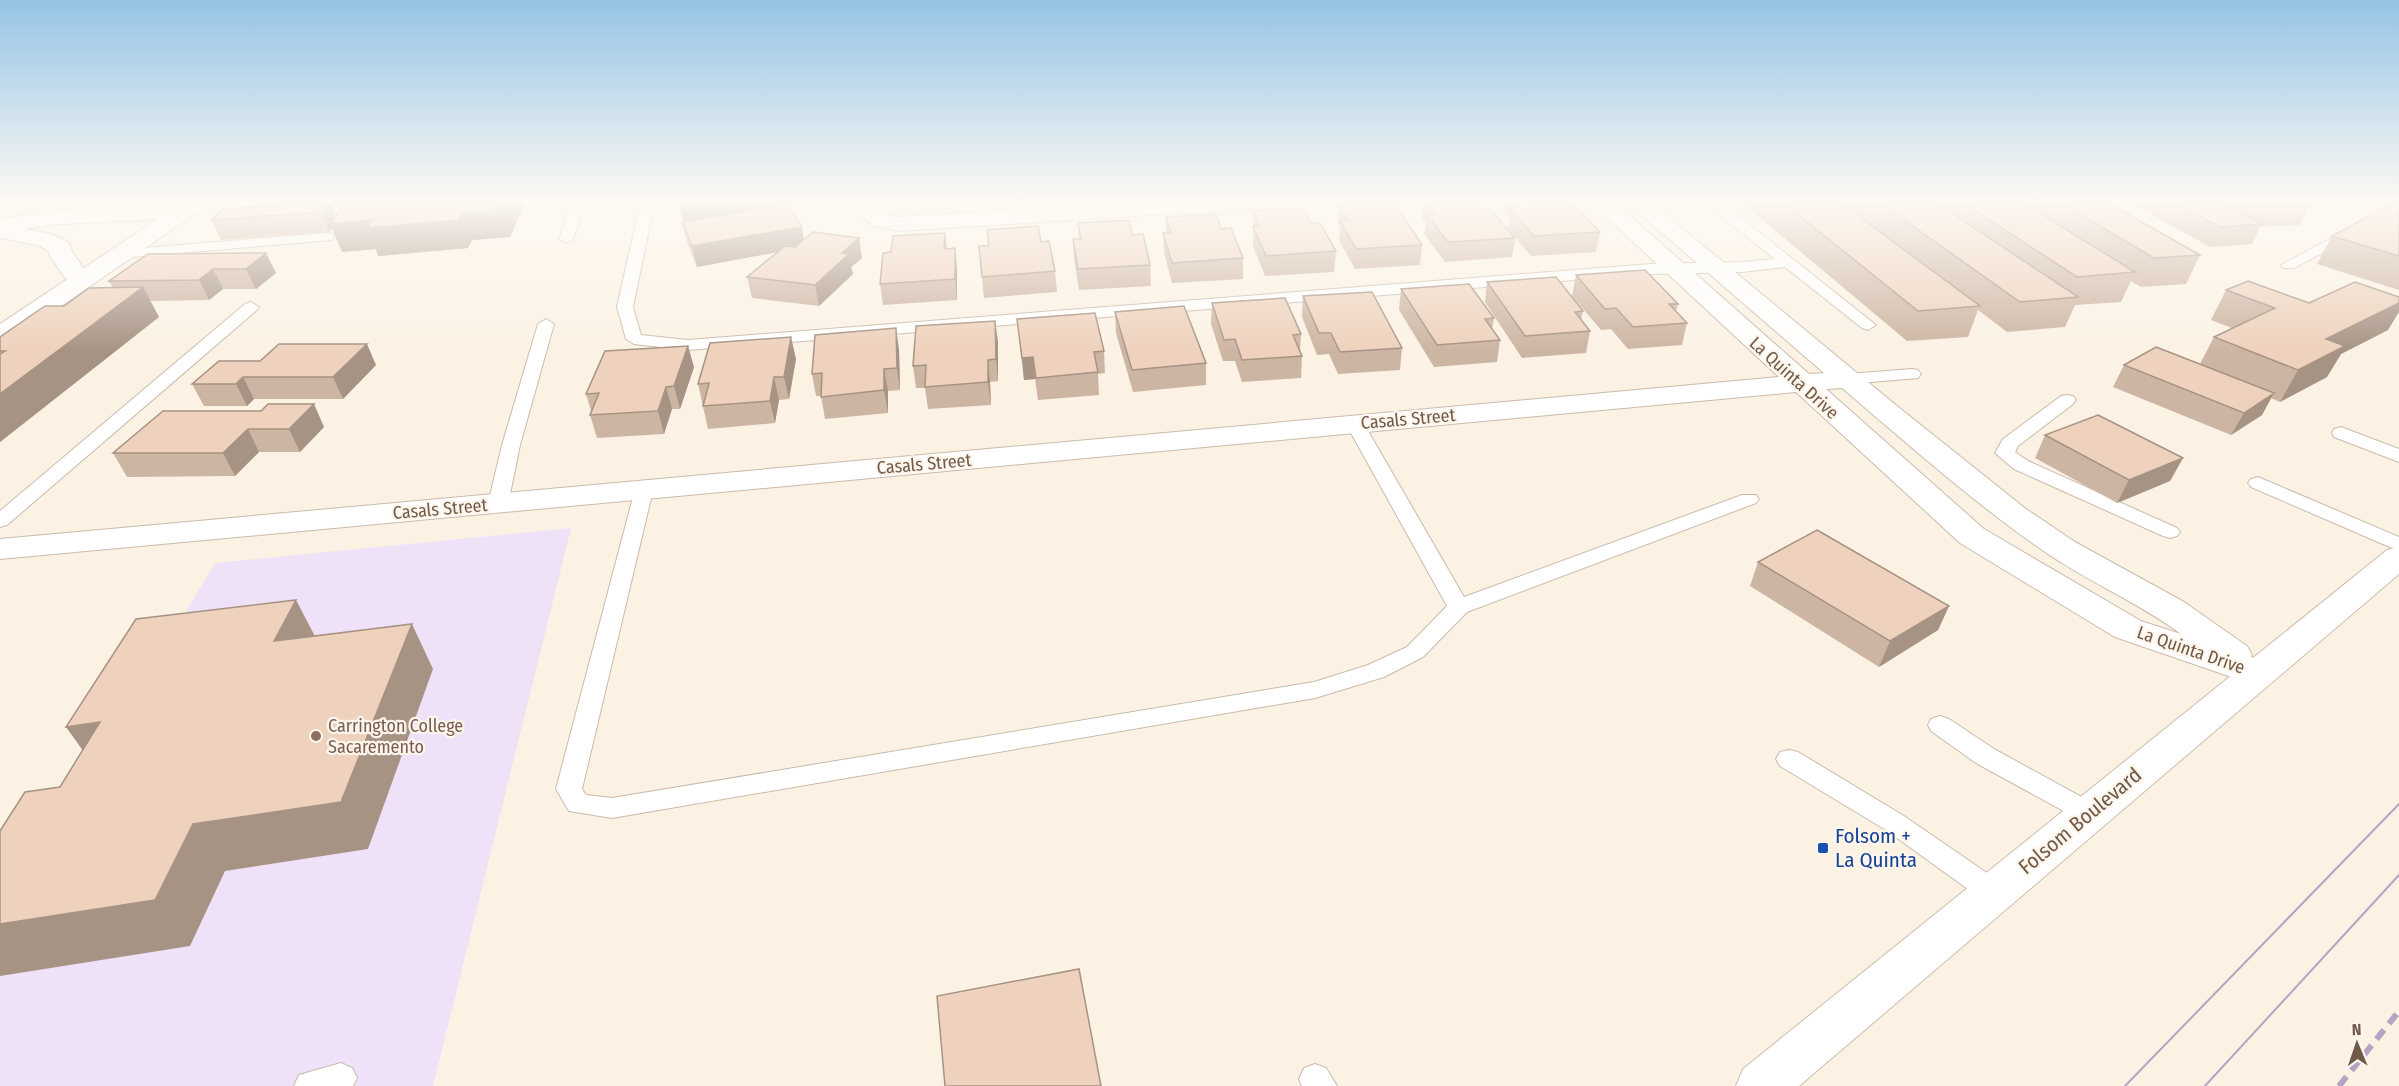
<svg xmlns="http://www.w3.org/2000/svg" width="2399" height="1086" viewBox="0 0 2399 1086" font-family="'Fira Sans Condensed',sans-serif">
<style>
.education{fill:#efe1f7}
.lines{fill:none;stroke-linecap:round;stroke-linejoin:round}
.service-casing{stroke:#cbbaab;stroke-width:2}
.minor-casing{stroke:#cbbaab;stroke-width:2}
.tertiary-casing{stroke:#cbbaab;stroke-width:2}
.secondary-casing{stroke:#d0bcac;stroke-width:2}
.service{fill:#fff;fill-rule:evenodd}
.minor{fill:#fff;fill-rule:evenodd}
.tertiary{fill:#fff;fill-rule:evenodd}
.secondary{fill:#fff;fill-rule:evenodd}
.tram{stroke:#b5a4c3;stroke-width:2}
.rail{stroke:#b5a4c3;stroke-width:6;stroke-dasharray:12 8;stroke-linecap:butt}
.wall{fill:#cdb5a3;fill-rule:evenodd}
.shaded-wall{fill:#a79384}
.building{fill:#eed2bd;stroke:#a79384;stroke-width:1.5}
.education-dot{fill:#8d6e63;stroke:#fef6ea;stroke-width:2}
.transit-dot{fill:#1a4fb4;stroke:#fef6ea;stroke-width:2}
.labels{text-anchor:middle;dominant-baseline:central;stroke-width:4.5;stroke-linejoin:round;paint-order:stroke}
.street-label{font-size:18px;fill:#715a4b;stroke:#fef6ea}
.education-label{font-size:18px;fill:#785e54;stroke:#fef6ea;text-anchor:start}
.near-street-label{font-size:21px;fill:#715a4b;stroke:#fef6ea}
.near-transit-label{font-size:21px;fill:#164399;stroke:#fef6ea;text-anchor:start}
</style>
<rect width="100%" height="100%" fill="#fbf2e4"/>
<!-- education -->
<path class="education" d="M 571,528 L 433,1086 L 0,1086 L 0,910 L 10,908 L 215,563 Z"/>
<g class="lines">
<defs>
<path id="service" d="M 573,200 L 587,200 L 573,239 L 566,243 L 559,239 Z
M 641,200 L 655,200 L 633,307 L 641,335 L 688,340 L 1651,264 L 1742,262 L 1775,259 L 1711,208 L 1709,205 L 1711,202 L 1721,202 L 1876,325 L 1868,330 L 1862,328 L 1785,267 L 1742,272 L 1651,274 L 688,350 L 634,344 L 626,339 L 617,307 Z
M 2399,202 L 2399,212 L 2294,268 L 2284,268 L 2281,265 Z
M 327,233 L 332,234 L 334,237 L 332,240 L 120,258 L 113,254 L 120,250 Z
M 251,302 L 259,307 L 257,310 L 7,525 L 0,527 L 0,511 L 245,304 Z
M 546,319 L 554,324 L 520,445 L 508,504 L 505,508 L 491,508 L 488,504 L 502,445 L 538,324 Z
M 1912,369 L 1918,370 L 1921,374 L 1918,378 L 1848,384 L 1842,383 L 1839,379 L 1842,375 L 1848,374 Z
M 2067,395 L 2073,396 L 2076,400 L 2073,404 L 2018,446 L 2015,452 L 2028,461 L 2177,528 L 2180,532 L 2177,536 L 2170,538 L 2163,536 L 2014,469 L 1995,453 L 2003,439 L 2061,396 Z
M 1355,418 L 1362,420 L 1364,424 L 1464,597 L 1742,495 L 1756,495 L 1759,499 L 1756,503 L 1467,612 L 1423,657 L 1384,677 L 1315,698 L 612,818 L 569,811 L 556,789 L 636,486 L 650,486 L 653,490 L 582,789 L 586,795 L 612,798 L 1314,682 L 1368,665 L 1407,647 L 1447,606 L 1346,424 L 1348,420 Z
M 2341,427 L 2399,449 L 2399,462 L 2334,437 L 2332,433 L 2334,429 Z
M 2258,477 L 2399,537 L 2399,551 L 2251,487 L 2248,483 L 2251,479 Z
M 1940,716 L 1949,719 L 1994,749 L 2098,806 L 2102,813 L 2098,820 L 2089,823 L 2080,820 L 1976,763 L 1931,731 L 1928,725 L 1931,719 Z
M 1789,750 L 1798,752 L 1904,816 L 2003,884 L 2007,892 L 2003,900 L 1993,903 L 1983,900 L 1886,830 L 1780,766 L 1776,759 L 1780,752 Z
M 341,1063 L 352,1068 L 357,1078 L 353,1086 L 294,1086 L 299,1075 Z
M 1315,1064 L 1326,1068 L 1337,1086 L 1302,1086 L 1299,1079 L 1304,1068 Z"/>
<path id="minor" d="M 855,200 L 877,200 L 878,207 L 888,215 L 898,217 L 1177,200 L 1289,200 L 1286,205 L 1278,207 L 898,231 L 872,225 L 856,209 Z
M 1588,200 L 1612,200 L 1809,374 L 1824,373 L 1624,200 L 1648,200 L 1897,406 L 2026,509 L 2075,542 L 2184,602 L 2247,646 L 2252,655 L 2251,657 L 2272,664 L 2278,673 L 2272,682 L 2259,686 L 2246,682 L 2115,637 L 1960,543 L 1796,392 L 0,559 L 0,539 L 1779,377 ZM 1842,388 C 1909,445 1975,504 2048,554 C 2091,583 2139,603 2181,634 L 2141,621 L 1984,529 L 1826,389 Z
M 181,206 L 189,208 L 192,213 L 189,218 L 60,224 L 25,229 L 51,234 L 68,242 L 74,255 L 93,281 L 90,286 C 69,291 61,271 50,256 L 49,251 L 37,245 L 0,238 L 0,219 L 60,210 Z"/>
<path id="tertiary" d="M 186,200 L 211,200 L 208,205 L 9,342 L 0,344 L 0,324 Z"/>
<path id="secondary" d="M 2399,547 L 2399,574 L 1799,1086 L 1736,1086 L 1743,1069 L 2387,550 Z"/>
</defs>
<!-- service casing -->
<use href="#service" class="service-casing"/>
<!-- minor casing -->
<use href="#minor" class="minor-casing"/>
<!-- tertiary casing -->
<use href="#tertiary" class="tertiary-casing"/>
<!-- secondary casing -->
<use href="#secondary" class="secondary-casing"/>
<!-- service -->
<use href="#service" class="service"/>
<!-- minor -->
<use href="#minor" class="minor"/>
<!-- tertiary -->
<use href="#tertiary" class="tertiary"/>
<!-- secondary -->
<use href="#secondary" class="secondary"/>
<!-- tram -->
<path class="tram" d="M 2125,1086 L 2399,804
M 2205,1086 L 2399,875"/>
<!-- rail -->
<path class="rail" d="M 2339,1086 L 2399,1011"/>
</g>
<!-- wall -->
<path class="wall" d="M 254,200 L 520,200 L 523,207 L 510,237 L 472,240 L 468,248 L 378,256 L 376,249 L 342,252 L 332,228 L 329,232 L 221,240 L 212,220 L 257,207 ZM 346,202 L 336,216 L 331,204 Z
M 680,200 L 789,200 L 789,206 L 804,240 L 862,258 L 851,267 L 853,274 L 819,306 L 752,298 L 747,277 L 778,252 L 697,267 L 687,242 L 682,222 L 684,222 Z
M 1424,200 L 1483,210 L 1515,238 L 1512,257 L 1445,262 L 1424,234 L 1426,224 L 1422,219 Z
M 1506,200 L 1561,200 L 1565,205 L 1600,232 L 1596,252 L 1531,256 L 1508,228 L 1510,220 L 1504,213 Z
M 1739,200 L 2103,200 L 2200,255 L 2186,284 L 2141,287 L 2131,281 L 2121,302 L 2075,305 L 2065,327 L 2007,332 L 1978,310 L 1968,337 L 1907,341 Z
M 2126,200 L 2299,200 L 2310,205 L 2300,225 L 2260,227 L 2252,244 L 2210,247 Z
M 2399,200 L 2399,290 L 2317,264 L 2332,236 Z
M 1339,205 L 1422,245 L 1420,265 L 1355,269 L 1339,240 L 1340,227 L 1338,225 Z
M 1253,211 L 1311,223 L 1336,251 L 1334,272 L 1265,276 L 1253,246 Z
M 1166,217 L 1221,229 L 1243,258 L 1243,279 L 1172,283 L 1164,253 L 1163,233 L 1166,233 Z
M 1078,223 L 1132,235 L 1150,265 L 1151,286 L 1079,290 L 1074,259 L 1073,239 L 1079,239 Z
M 945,233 L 947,249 L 957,268 L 957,300 L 883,305 L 880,284 L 891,252 Z
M 1041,242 L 1055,271 L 1057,292 L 984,298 L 979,246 Z
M 148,254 L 276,273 L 256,289 L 223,289 L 209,300 L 150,301 L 159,317 L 0,442 L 0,337 L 64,306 L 113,288 L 109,281 Z
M 1576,275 L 1678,304 L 1676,311 L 1687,323 L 1682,345 L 1628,349 L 1611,329 L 1601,330 L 1572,296 Z
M 1487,282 L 1583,311 L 1581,320 L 1590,331 L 1586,353 L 1522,358 L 1485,302 Z
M 1401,289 L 1494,318 L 1492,329 L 1500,340 L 1497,362 L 1434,367 L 1399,310 Z
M 2226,290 L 2309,303 L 2388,330 L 2341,354 L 2327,377 L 2280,402 L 2271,398 L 2262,415 L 2231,435 L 2113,387 L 2124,365 L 2200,364 L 2214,337 L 2232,328 L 2211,320 Z
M 1303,296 L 1402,348 L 1400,370 L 1338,374 L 1329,354 L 1317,355 L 1302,317 Z
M 1212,303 L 1301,334 L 1300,351 L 1302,356 L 1301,378 L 1242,382 L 1235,361 L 1223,361 L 1211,324 Z
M 1115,312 L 1206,363 L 1206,385 L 1133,392 L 1116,333 Z
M 1017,319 L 1104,351 L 1105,373 L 1098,374 L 1099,395 L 1038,400 L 1035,379 L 1024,380 Z
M 995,321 L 998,342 L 998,381 L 990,382 L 991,405 L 928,409 L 925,388 L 916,388 L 913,366 Z
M 896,328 L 899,350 L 900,390 L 888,391 L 888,413 L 825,419 L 821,396 L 816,396 L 812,374 Z
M 796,359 L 789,399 L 779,400 L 775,423 L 708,429 L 698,384 Z
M 219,361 L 376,365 L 343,399 L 254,399 L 247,406 L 204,406 L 192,384 Z
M 694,367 L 680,409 L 672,409 L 664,434 L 597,438 L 590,415 L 591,411 L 586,394 Z
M 261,411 L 324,427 L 300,452 L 259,452 L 235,476 L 127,477 L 113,453 Z
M 2045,435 L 2183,458 L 2170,481 L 2117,503 L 2035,458 Z
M 1758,562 L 1949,606 L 1938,630 L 1879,667 L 1750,586 Z"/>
<!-- shaded-wall -->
<path class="shaded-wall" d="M 254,200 L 424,200 L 370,200 L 331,204 L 338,221 L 462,212 L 505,200 L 520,200 L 523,207 L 510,237 L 472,240 L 468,248 L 378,256 L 376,249 L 342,252 L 332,228 L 329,232 L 321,212 L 262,216 Z
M 725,200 L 789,200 L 790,213 L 684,224 L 679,204 Z
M 802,227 L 805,247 L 697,267 L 692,246 Z
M 945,233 L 947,253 L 944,249 Z
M 859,238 L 862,258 L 851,267 L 853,274 L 819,306 L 815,285 L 842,253 Z
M 955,248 L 957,268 L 957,300 L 955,279 Z
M 266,253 L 276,273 L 256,289 L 246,269 Z
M 213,269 L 223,289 L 209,300 L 199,280 Z
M 143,287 L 159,317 L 0,442 L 0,394 Z
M 2399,303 L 2399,312 L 2388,330 L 2341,354 L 2327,377 L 2280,402 L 2298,370 L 2326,339 Z
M 995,321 L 998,342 L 998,381 L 996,359 Z
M 896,328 L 899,350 L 900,390 L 897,368 Z
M 791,337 L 796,359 L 789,399 L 784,377 Z
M 367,344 L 376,365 L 343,399 L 333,377 Z
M 688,346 L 694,367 L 680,409 L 674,386 Z
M 1033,357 L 1035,379 L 1024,380 L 1022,358 Z
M 988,360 L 990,382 L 991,405 L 988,382 Z
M 884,369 L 888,391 L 888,413 L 884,390 Z
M 243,377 L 254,399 L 247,406 L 236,384 Z
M 774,377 L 779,400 L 775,423 L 770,401 Z
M 666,387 L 672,409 L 664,434 L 658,411 Z
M 2274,393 L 2262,415 L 2231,435 L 2244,413 Z
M 314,404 L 324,427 L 300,452 L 289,429 Z
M 248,429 L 259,452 L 235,476 L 223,453 Z
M 2183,458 L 2170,481 L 2117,503 L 2129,480 Z
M 296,600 L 319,644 L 274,641 Z
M 1949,606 L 1938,630 L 1879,667 L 1890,641 Z
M 412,624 L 433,669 L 368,849 L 225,871 L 190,946 L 0,976 L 0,924 L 193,824 Z
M 100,722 L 99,773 L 66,727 Z"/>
<!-- building -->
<path class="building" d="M 347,200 L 505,200 L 500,209 L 462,212 L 458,220 L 367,228 L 372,220 L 330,224 Z
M 680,200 L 725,200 L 679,204 Z
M 1424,200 L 1474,200 L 1483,210 L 1491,210 L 1515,238 L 1448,242 L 1427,215 L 1435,214 Z
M 1511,200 L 1561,200 L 1565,205 L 1574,204 L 1600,232 L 1534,236 L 1511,209 L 1518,208 Z
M 1780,200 L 1837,200 L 1980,306 L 1918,311 Z
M 1876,200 L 1932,200 L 2078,297 L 2020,302 Z
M 1959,200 L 2018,200 L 2135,272 L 2077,277 Z
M 2056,200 L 2103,200 L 2200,255 L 2154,258 Z
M 2169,200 L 2215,200 L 2262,224 L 2220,227 Z
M 2253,200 L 2299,200 L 2310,205 L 2268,208 Z
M 2399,200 L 2399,256 L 2332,236 Z
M 330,202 L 321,212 L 212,220 L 222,209 Z
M 1394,202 L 1422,245 L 1356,249 L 1340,220 L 1348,220 L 1339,205 Z
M 788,204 L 802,227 L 692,246 L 682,222 Z
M 1303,208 L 1311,223 L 1320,223 L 1336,251 L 1266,256 L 1253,227 L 1260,226 L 1253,211 Z
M 1216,214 L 1221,229 L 1231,228 L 1243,258 L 1172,263 L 1163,233 L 1171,233 L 1166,217 Z
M 1129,220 L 1132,235 L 1143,234 L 1150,265 L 1078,269 L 1073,239 L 1081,239 L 1078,223 Z
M 1038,226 L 1041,242 L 1049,241 L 1055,271 L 982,277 L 979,246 L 989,246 L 987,230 Z
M 813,232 L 859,238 L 842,253 L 849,254 L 815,285 L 747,277 L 785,246 L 795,247 Z
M 945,233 L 944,249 L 955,248 L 955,279 L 880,284 L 883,253 L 891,252 L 893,236 Z
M 266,253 L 246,269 L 213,269 L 199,280 L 109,281 L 148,254 Z
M 1645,270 L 1678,304 L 1669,304 L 1687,323 L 1633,327 L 1616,308 L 1605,309 L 1576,275 Z
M 1556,277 L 1583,311 L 1575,312 L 1590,331 L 1525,336 L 1487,282 Z
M 2248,281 L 2309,303 L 2355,282 L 2399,297 L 2399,303 L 2326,339 L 2345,346 L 2298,370 L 2214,337 L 2275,308 L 2226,290 Z
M 1469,284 L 1494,318 L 1485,319 L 1500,340 L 1437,345 L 1401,289 Z
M 143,287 L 0,394 L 0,354 L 5,351 L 0,351 L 0,337 L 45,306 L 64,306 L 89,288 Z
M 1372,292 L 1402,348 L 1340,352 L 1331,333 L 1319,333 L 1303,296 Z
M 1285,298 L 1301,334 L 1293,335 L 1302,356 L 1242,360 L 1235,339 L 1224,340 L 1212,303 Z
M 1184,306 L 1206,363 L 1132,370 L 1115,312 Z
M 1095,313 L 1104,351 L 1094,352 L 1098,372 L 1036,378 L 1033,357 L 1022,358 L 1017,319 Z
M 995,321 L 996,359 L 988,360 L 988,382 L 925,387 L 926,365 L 913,366 L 916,326 Z
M 896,328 L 897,368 L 884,369 L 884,390 L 821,397 L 822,373 L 812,374 L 815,335 Z
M 791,337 L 784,377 L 774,377 L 770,401 L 703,406 L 709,383 L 698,384 L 710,343 Z
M 279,344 L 367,344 L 333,377 L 243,377 L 236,384 L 192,384 L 219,361 L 260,361 Z
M 688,346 L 674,386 L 666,387 L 658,411 L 590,415 L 599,393 L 586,394 L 605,351 Z
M 2156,347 L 2274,393 L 2244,413 L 2124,365 Z
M 268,404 L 314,404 L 289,429 L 248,429 L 223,453 L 113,453 L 163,411 L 261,411 Z
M 2098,415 L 2183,458 L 2129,480 L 2045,435 Z
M 1817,530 L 1949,606 L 1890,641 L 1758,562 Z
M 296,600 L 274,641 L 412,624 L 341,802 L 193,824 L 155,900 L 0,924 L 0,831 L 25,792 L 60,787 L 100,722 L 66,727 L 136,619 Z
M 1079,969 L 1101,1086 L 945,1086 L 937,996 Z"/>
<!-- sky -->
<linearGradient id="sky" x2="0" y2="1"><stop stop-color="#95c4e6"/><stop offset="0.57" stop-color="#fdf9f3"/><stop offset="1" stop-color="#fdf9f3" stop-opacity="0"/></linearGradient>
<rect width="2399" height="352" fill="url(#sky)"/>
<!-- markers -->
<circle class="education-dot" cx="316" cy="736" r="6"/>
<rect class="transit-dot" x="1817" y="842" width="12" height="12" rx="3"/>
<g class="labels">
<!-- street labels -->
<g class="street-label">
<text transform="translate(1794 378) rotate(42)">La Quinta Drive</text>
<text transform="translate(1408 419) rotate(-5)">Casals Street</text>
<text transform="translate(924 464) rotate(-5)">Casals Street</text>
<text transform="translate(440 509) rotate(-5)">Casals Street</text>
<text transform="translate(2191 650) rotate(19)">La Quinta Drive</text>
</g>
<!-- education labels -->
<g class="education-label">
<text x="328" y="726">Carrington College<tspan x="328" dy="21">Sacaremento</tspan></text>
</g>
<!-- near-street labels -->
<g class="near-street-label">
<text transform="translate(2080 821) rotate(-40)">Folsom Boulevard</text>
</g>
<!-- near-transit labels -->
<g class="near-transit-label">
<text x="1835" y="836">Folsom +<tspan x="1835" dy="24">La Quinta</tspan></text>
</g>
</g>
<!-- north arrow -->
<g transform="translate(2357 1044) rotate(358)" stroke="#fef6ea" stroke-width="4.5" paint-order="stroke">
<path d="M0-4.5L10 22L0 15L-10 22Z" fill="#715a4b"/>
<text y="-9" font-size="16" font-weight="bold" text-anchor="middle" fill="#715a4b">N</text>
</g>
</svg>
